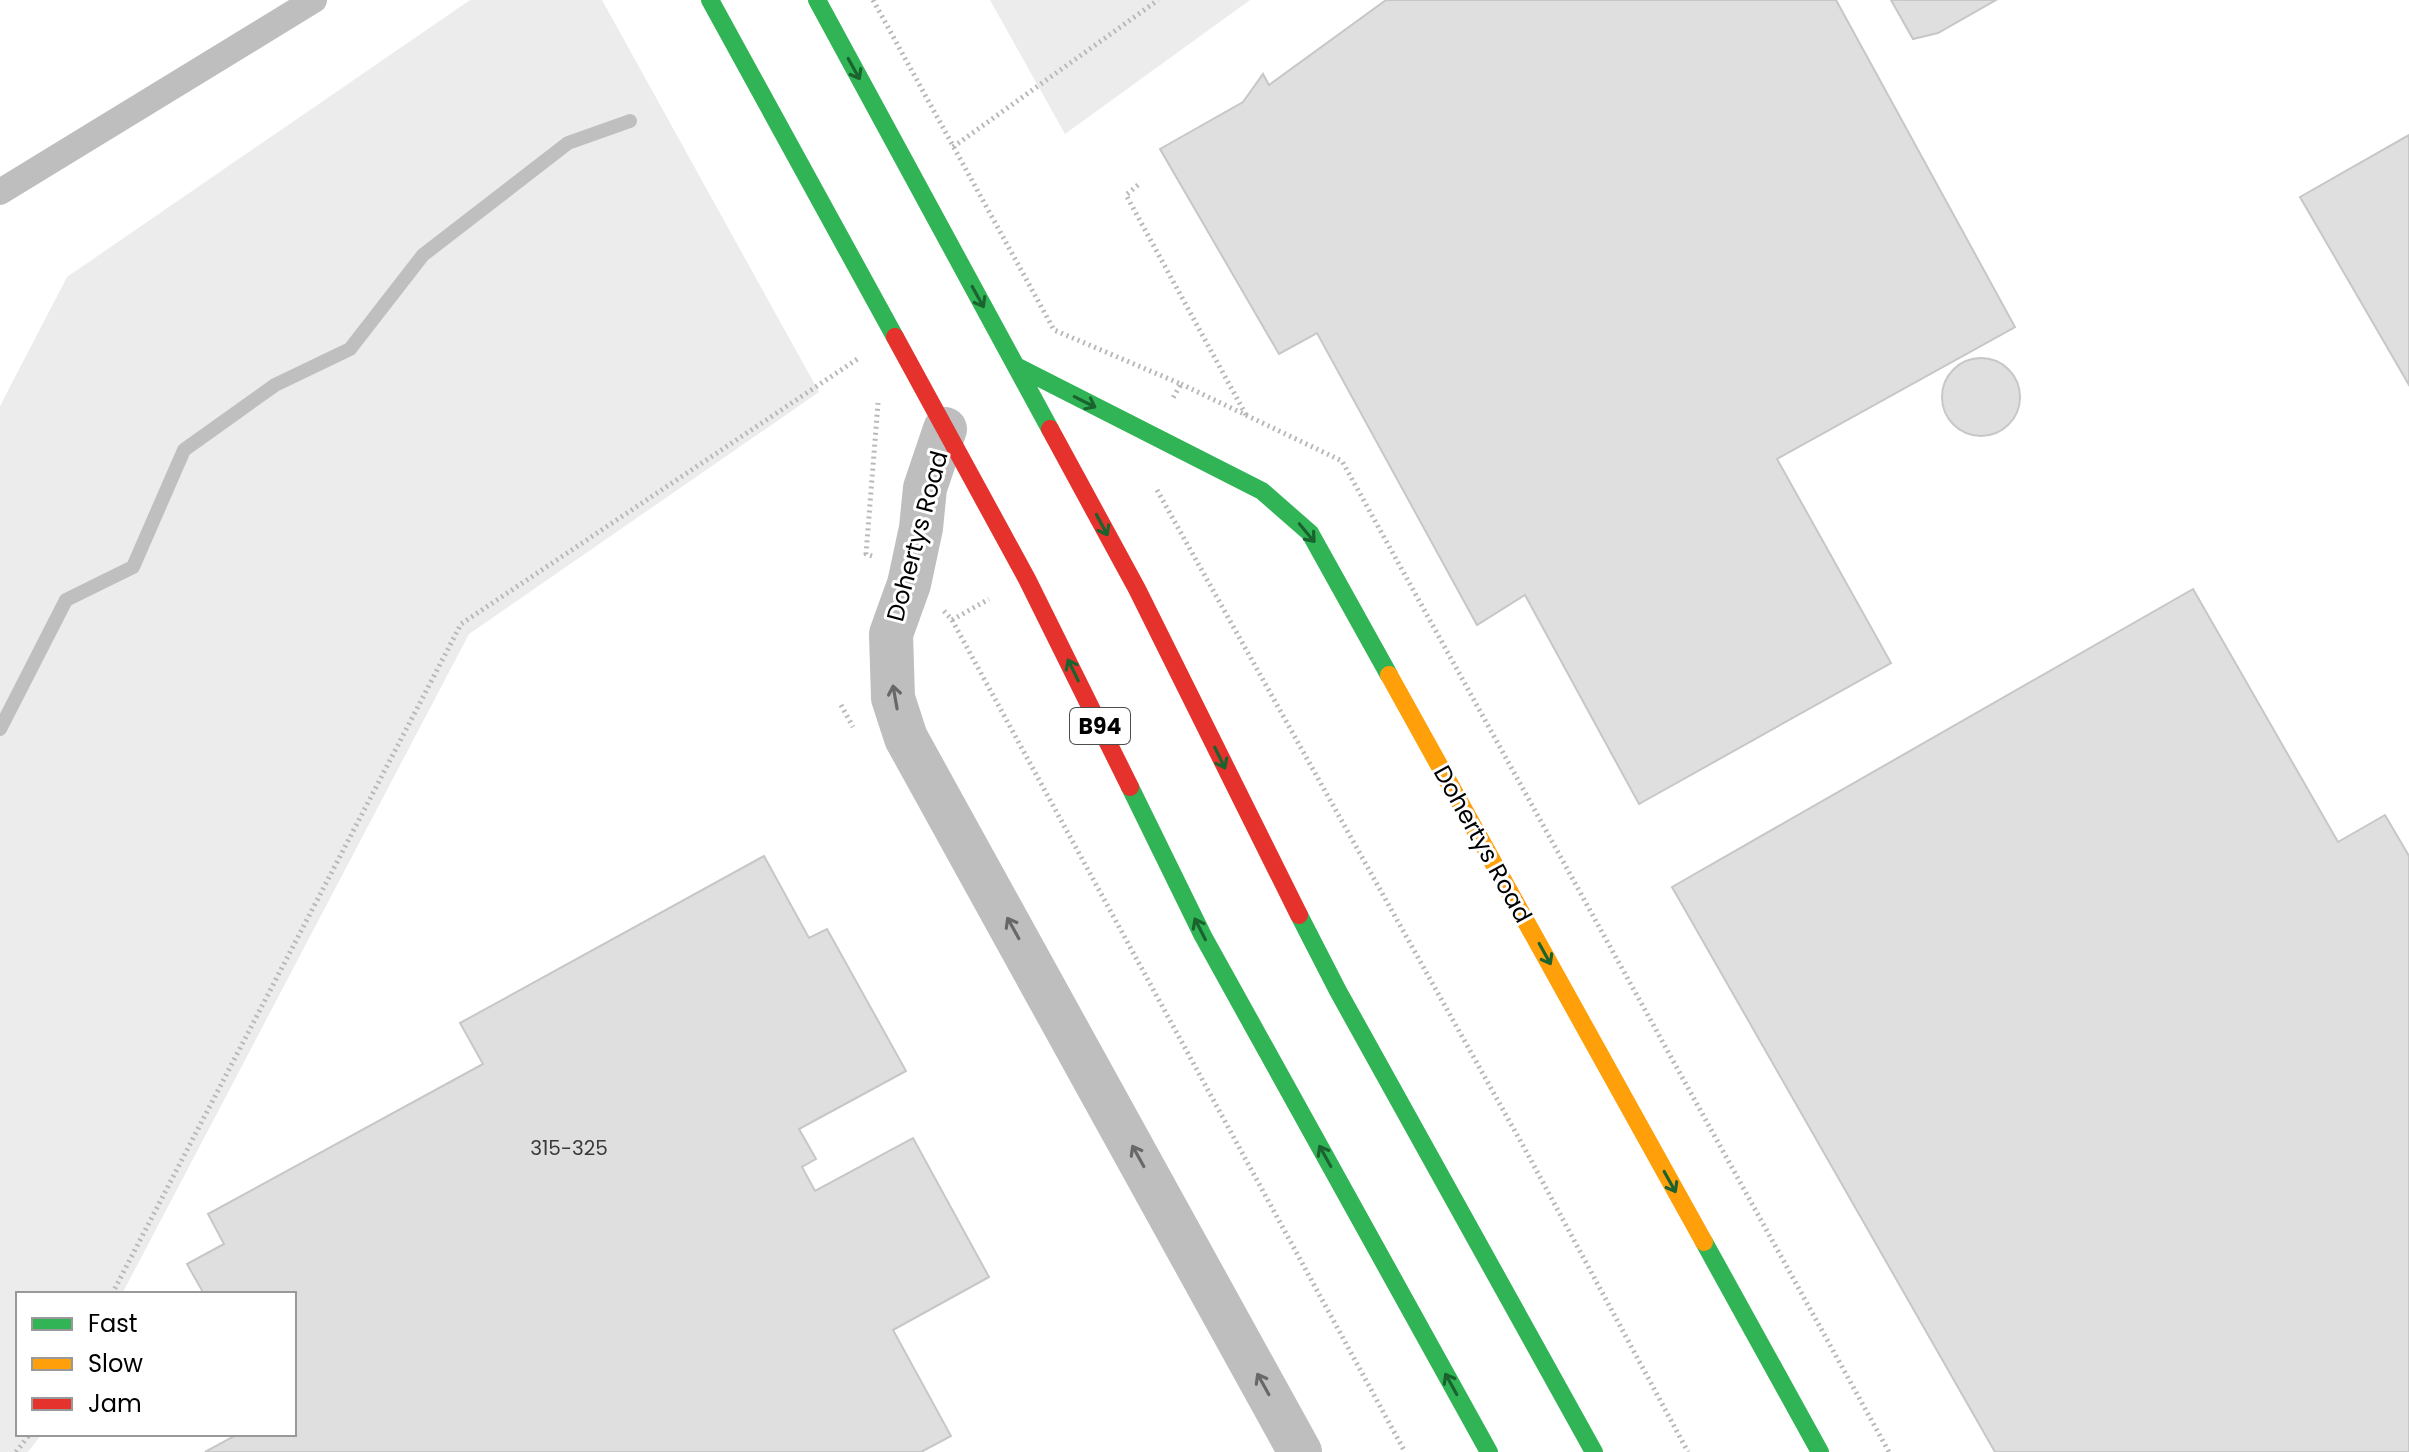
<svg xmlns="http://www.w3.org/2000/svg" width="2409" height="1452" viewBox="0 0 2409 1452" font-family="Poppins,sans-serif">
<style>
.green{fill:#ececec}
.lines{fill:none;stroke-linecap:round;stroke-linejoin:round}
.stream{stroke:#bfbfbf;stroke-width:14}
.building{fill:#dfdfdf;stroke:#c7c7c7;stroke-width:2}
.path{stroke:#b9b9b9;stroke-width:5;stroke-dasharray:2 4;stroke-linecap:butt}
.lane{stroke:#bebebe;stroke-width:26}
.street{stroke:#bebebe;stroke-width:44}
.fast{stroke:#30b455;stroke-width:18}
.slow{stroke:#ff9f0a;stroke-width:18}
.jam{stroke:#e5322d;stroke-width:18}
.oneway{stroke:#1a632f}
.oneway2{stroke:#686868}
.labels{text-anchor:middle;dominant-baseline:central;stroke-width:6;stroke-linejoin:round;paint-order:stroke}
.number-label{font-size:20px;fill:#383838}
.shield{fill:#fff;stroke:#4c4c4c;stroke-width:2}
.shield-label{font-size:22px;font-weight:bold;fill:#000}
.street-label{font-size:24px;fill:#000;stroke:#fff}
</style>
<rect width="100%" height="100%" fill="#fff"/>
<!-- green -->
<path class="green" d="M 470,0 L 602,0 L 819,392 L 469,634 L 122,1294 L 18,1294 L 18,1434 L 42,1434 L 28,1452 L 0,1452 L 0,406 L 67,277 Z
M 990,0 L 1250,0 L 1065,134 Z"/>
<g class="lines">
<!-- stream -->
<path class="stream" d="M 0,729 L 66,600 L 133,567 L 184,450 L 275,385 L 350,349 L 423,255 L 568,143 L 630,121"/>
</g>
<!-- building -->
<path class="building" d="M 1386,0 L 1836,0 L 2015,327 L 1777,459 L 1891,663 L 1639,804 L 1525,595 L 1477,625 L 1317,333 L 1279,354 L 1160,149 L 1243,102 L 1263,74 L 1269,85 Z
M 1891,0 L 1996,0 L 1938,33 L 1913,39 Z
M 2409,135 L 2409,385 L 2300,197 Z
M1942 397a39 39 0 1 1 78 0a39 39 0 1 1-78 0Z
M 2193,589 L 2338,842 L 2385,815 L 2409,856 L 2409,1452 L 1995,1452 L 1672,887 Z
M 764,856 L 809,938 L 827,929 L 906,1071 L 799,1129 L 816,1159 L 802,1167 L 815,1191 L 913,1138 L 989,1277 L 893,1330 L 951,1436 L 921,1452 L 205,1452 L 238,1434 L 294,1434 L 294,1294 L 204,1294 L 187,1264 L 224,1244 L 208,1214 L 483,1064 L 460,1023 Z"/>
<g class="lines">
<!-- path -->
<path class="path" d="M 873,0 L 1054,330 L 1181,384 L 1173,398
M 953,147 L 1158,0
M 1138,185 L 1126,195 L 1246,415
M 1181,384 L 1342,461 L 1889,1452
M 1157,490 L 1526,1151 L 1688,1452
M 872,556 L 866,554 L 878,403
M 944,611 L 952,620 L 1405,1452
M 952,620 L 989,599
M 841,705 L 853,727
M 112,1294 L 461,624 L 859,358
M 16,1452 L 30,1434"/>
<!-- lane -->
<path class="lane" d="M 0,192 L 314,0"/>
<!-- street -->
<path class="street" d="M 945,429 L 925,488 L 921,528 L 909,584 L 891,634 L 893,698 L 906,738 L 1300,1452"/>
<!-- fast -->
<path class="fast" d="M 710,0 L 895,337
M 817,0 L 1050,429
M 1016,366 L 1262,491 L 1310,533 L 1389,675
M 1130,787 L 1203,936 L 1489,1452
M 1299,915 L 1338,991 L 1594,1452
M 1704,1242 L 1820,1452"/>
<!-- slow -->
<path class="slow" d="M 1389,675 L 1704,1242"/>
<!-- jam -->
<path class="jam" d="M 895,337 L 1027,579 L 1130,787
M 1050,429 L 1137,589 L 1299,915"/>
</g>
<!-- one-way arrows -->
<defs><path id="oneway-shaft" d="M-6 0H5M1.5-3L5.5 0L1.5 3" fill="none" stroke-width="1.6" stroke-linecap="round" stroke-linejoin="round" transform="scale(2)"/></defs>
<g class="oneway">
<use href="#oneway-shaft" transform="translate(854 69) rotate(61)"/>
<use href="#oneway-shaft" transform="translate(978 297) rotate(61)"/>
<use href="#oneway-shaft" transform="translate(1085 402) rotate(27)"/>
<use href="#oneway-shaft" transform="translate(1102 525) rotate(62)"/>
<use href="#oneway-shaft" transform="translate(1307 533) rotate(50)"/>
<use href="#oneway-shaft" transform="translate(1073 670) rotate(-116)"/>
<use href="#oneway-shaft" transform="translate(1220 758) rotate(64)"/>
<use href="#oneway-shaft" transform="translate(1200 929) rotate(-117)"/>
<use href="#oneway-shaft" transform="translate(1545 954) rotate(61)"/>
<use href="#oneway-shaft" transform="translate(1325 1156) rotate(-119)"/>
<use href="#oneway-shaft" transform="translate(1670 1182) rotate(61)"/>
<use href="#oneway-shaft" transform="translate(1451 1384) rotate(-119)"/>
</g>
<g class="oneway2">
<use href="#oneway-shaft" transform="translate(895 697) rotate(-100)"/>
<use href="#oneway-shaft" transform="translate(1013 928) rotate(-119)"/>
<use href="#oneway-shaft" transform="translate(1138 1156) rotate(-119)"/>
<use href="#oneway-shaft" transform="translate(1263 1384) rotate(-119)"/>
</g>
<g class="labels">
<!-- number labels -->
<g class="number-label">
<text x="569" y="1148">315-325</text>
</g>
<!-- shield labels -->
<rect class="shield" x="1070" y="708" width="60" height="36" rx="6"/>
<g class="shield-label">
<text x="1100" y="726">B94</text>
</g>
<!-- street labels -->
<g class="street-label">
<text transform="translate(917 536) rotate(-75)">Dohertys Road</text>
<text transform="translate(1483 844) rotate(61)">Dohertys Road</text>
</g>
</g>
<!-- legend -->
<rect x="16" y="1292" width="280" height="144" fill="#ffffff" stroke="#999999" stroke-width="2"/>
<rect x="32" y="1318" width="40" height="12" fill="#30b455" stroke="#999999" stroke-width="2"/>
<text x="88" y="1332" font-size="24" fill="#000000">Fast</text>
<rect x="32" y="1358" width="40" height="12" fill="#ff9f0a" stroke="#999999" stroke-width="2"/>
<text x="88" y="1372" font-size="24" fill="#000000">Slow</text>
<rect x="32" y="1398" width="40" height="12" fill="#e5322d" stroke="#999999" stroke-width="2"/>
<text x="88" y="1412" font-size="24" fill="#000000">Jam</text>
</svg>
